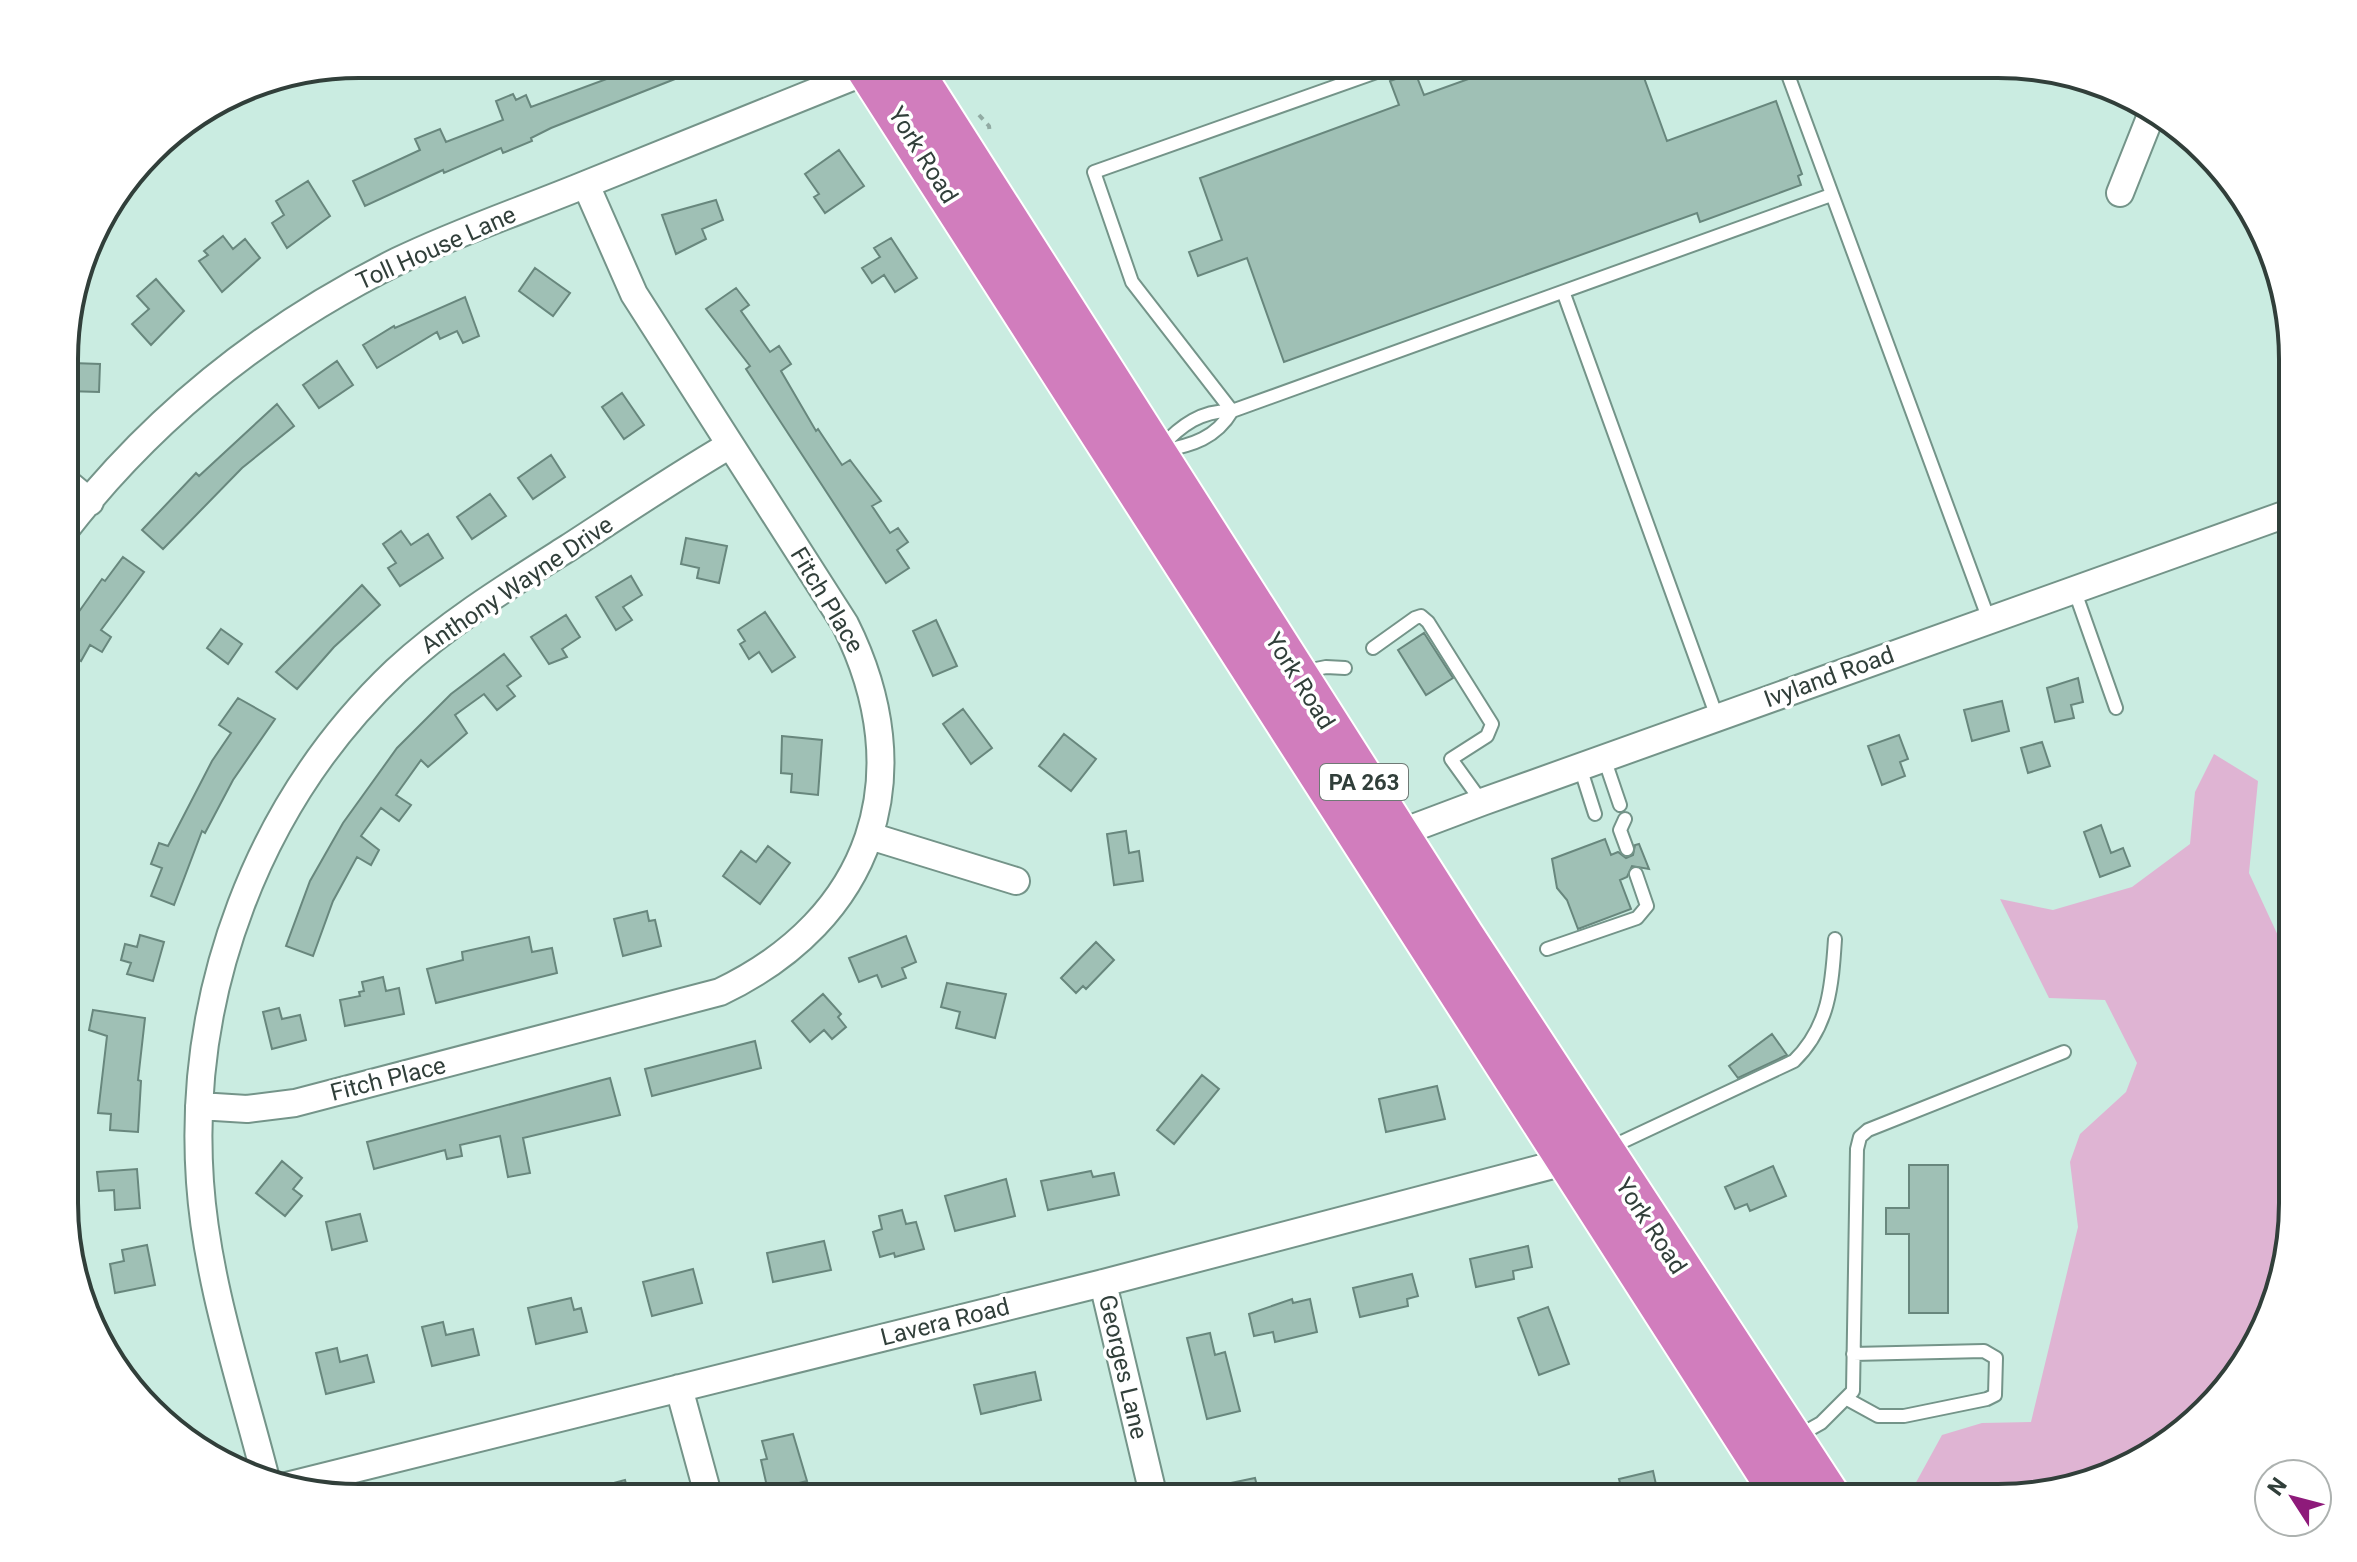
<svg xmlns="http://www.w3.org/2000/svg" width="2357" height="1562" viewBox="0 0 2357 1562" font-family="Roboto,sans-serif">
<style>
.green{fill:#dfb4d3}
.building{fill:#9fc0b5;stroke:#68877d;stroke-width:2}
.lines{fill:none;stroke-linecap:round;stroke-linejoin:round}
.lane-casing{stroke:#749489;stroke-width:16}
.street-casing{stroke:#749489;stroke-width:30}
.highway-casing{stroke:#fff;stroke-width:48}
.path{stroke:#91aba3;stroke-width:4;stroke-dasharray:6 6;stroke-linecap:butt}
.lane{stroke:#fff;stroke-width:12}
.street{stroke:#fff;stroke-width:26}
.highway{stroke:#d17dbd;stroke-width:44}
.labels{text-anchor:middle;dominant-baseline:central;stroke-width:7;stroke-linejoin:round;paint-order:stroke}
.shield{fill:#fff;stroke:#6f7975;stroke-width:2}
.shield-label{font-size:22px;font-weight:bold;fill:#313f3a}
.street-label{font-size:24px;fill:#313f3a;stroke:#fff}
.rim{fill:none;stroke:#313f3a;stroke-width:4}
</style>
<rect width="100%" height="100%" fill="#caece1"/>
<!-- green -->
<path class="green" d="M 2292,703 L 2292,754 L 2286,756 L 2279,720 Z
M 2214,754 L 2258,781 L 2249,873 L 2292,966 L 2292,1222 L 2277,1297 L 2243,1367 L 2145,1459 L 2017,1497 L 1908,1497 L 1942,1435 L 1982,1423 L 2031,1422 L 2078,1227 L 2070,1162 L 2080,1134 L 2126,1092 L 2137,1063 L 2105,1000 L 2049,998 L 2000,899 L 2053,910 L 2132,887 L 2190,844 L 2195,792 Z"/>
<!-- building -->
<path class="building" d="M 647,64 L 713,64 L 551,128 L 531,138 L 532,141 L 503,153 L 501,148 L 444,173 L 443,170 L 365,206 L 353,181 L 420,150 L 415,139 L 440,129 L 446,142 L 503,120 L 496,101 L 513,94 L 516,100 L 526,95 L 531,107 Z
M 1510,64 L 1639,64 L 1667,141 L 1776,101 L 1802,174 L 1798,176 L 1801,185 L 1700,222 L 1697,213 L 1284,362 L 1247,258 L 1198,276 L 1189,252 L 1222,240 L 1200,178 L 1399,105 L 1390,81 L 1415,72 L 1424,95 Z
M 839,150 L 864,186 L 825,213 L 814,197 L 819,194 L 805,174 Z
M 308,181 L 330,216 L 287,248 L 272,223 L 284,215 L 276,201 Z
M 716,200 L 723,220 L 702,229 L 706,239 L 676,254 L 662,215 Z
M 223,236 L 233,249 L 245,239 L 260,258 L 222,292 L 199,261 L 208,255 L 204,251 Z
M 891,238 L 917,278 L 895,292 L 884,275 L 872,283 L 862,268 L 880,257 L 874,248 Z
M 535,268 L 570,293 L 553,316 L 519,291 Z
M 156,279 L 184,311 L 151,345 L 132,324 L 149,309 L 137,296 Z
M 736,288 L 749,305 L 741,311 L 770,352 L 779,346 L 791,364 L 781,371 L 816,431 L 818,429 L 842,465 L 850,460 L 881,501 L 872,506 L 890,533 L 898,528 L 908,542 L 897,550 L 909,568 L 886,583 L 746,369 L 750,366 L 706,309 Z
M 465,297 L 479,336 L 463,343 L 457,331 L 440,339 L 437,332 L 377,368 L 363,345 L 394,326 L 395,328 Z
M 337,361 L 353,385 L 319,408 L 303,385 Z
M 72,363 L 100,364 L 99,392 L 66,391 L 66,366 Z
M 622,393 L 644,425 L 624,439 L 602,407 Z
M 277,404 L 294,426 L 242,468 L 163,549 L 142,530 L 196,473 L 199,476 Z
M 551,455 L 565,477 L 533,499 L 518,478 Z
M 490,494 L 506,516 L 472,539 L 457,517 Z
M 401,531 L 411,545 L 428,534 L 443,558 L 400,586 L 388,568 L 396,563 L 383,544 Z
M 686,538 L 727,546 L 719,583 L 697,578 L 699,568 L 681,564 Z
M 123,557 L 144,572 L 101,630 L 111,637 L 102,652 L 90,645 L 81,661 L 66,652 L 66,630 L 102,579 L 105,581 Z
M 631,576 L 642,595 L 623,607 L 632,620 L 616,630 L 596,597 Z
M 362,585 L 380,605 L 334,647 L 297,689 L 276,672 Z
M 765,612 L 795,657 L 772,672 L 759,652 L 749,659 L 740,644 L 745,641 L 738,630 Z
M 566,615 L 580,637 L 562,649 L 567,657 L 549,664 L 531,637 Z
M 936,620 L 957,666 L 933,676 L 913,631 Z
M 221,629 L 242,644 L 228,664 L 207,648 Z
M 1424,633 L 1453,678 L 1426,695 L 1398,650 Z
M 504,654 L 521,676 L 507,686 L 515,696 L 497,710 L 484,694 L 455,715 L 467,733 L 428,767 L 421,760 L 396,795 L 411,805 L 399,821 L 381,808 L 361,836 L 379,850 L 371,865 L 357,857 L 333,901 L 313,956 L 286,946 L 310,881 L 343,823 L 397,748 L 451,694 Z
M 2078,678 L 2083,702 L 2071,705 L 2074,718 L 2055,722 L 2047,688 Z
M 238,698 L 275,719 L 233,780 L 205,833 L 202,831 L 174,905 L 151,896 L 162,868 L 151,864 L 159,843 L 168,846 L 212,761 L 231,733 L 219,725 Z
M 2002,701 L 2009,731 L 1972,741 L 1964,710 Z
M 963,709 L 992,748 L 971,764 L 943,724 Z
M 1064,734 L 1096,759 L 1071,791 L 1039,766 Z
M 1899,735 L 1908,759 L 1900,762 L 1905,776 L 1882,785 L 1868,746 Z
M 782,736 L 822,740 L 818,795 L 791,792 L 792,774 L 781,773 Z
M 2042,742 L 2050,766 L 2028,773 L 2021,748 Z
M 2101,825 L 2111,853 L 2123,848 L 2130,866 L 2100,877 L 2084,832 Z
M 1126,831 L 1129,853 L 1139,851 L 1143,881 L 1114,885 L 1107,834 Z
M 1605,839 L 1611,855 L 1618,852 L 1626,858 L 1633,855 L 1635,845 L 1639,844 L 1649,869 L 1632,866 L 1627,877 L 1620,880 L 1631,909 L 1578,929 L 1567,900 L 1557,888 L 1552,859 Z
M 768,846 L 790,863 L 760,904 L 723,876 L 741,851 L 756,862 Z
M 647,911 L 649,921 L 655,920 L 661,946 L 623,956 L 614,919 Z
M 140,935 L 164,942 L 153,981 L 127,974 L 131,963 L 121,960 L 125,944 L 137,947 Z
M 906,936 L 916,962 L 902,968 L 906,978 L 882,987 L 877,975 L 859,982 L 849,958 Z
M 529,937 L 532,952 L 552,948 L 557,973 L 436,1003 L 427,969 L 463,960 L 462,952 Z
M 1096,942 L 1114,960 L 1086,989 L 1083,986 L 1076,993 L 1061,978 Z
M 383,977 L 386,991 L 399,988 L 404,1014 L 345,1026 L 340,1000 L 360,996 L 359,992 L 364,991 L 362,982 Z
M 947,983 L 1006,994 L 995,1038 L 956,1028 L 960,1012 L 941,1007 Z
M 823,994 L 841,1014 L 838,1017 L 846,1027 L 832,1039 L 824,1030 L 810,1042 L 792,1021 Z
M 279,1008 L 282,1019 L 300,1015 L 306,1040 L 272,1049 L 263,1012 Z
M 93,1010 L 145,1018 L 138,1080 L 141,1081 L 138,1132 L 110,1130 L 111,1114 L 98,1113 L 107,1036 L 89,1030 Z
M 1772,1034 L 1787,1055 L 1738,1078 L 1729,1066 Z
M 755,1041 L 761,1068 L 652,1096 L 645,1069 Z
M 1202,1075 L 1219,1089 L 1174,1144 L 1157,1130 Z
M 610,1078 L 620,1115 L 523,1138 L 530,1173 L 508,1177 L 500,1136 L 460,1145 L 462,1156 L 447,1159 L 445,1150 L 374,1169 L 367,1142 Z
M 1437,1086 L 1445,1119 L 1386,1132 L 1379,1099 Z
M 282,1161 L 302,1178 L 293,1189 L 302,1196 L 285,1216 L 256,1193 Z
M 1909,1165 L 1948,1165 L 1948,1313 L 1909,1313 L 1909,1234 L 1886,1234 L 1886,1208 L 1909,1208 Z
M 1773,1166 L 1786,1196 L 1750,1211 L 1747,1204 L 1735,1209 L 1725,1187 Z
M 137,1169 L 140,1208 L 115,1210 L 114,1190 L 99,1191 L 97,1172 Z
M 1091,1171 L 1093,1177 L 1114,1173 L 1119,1195 L 1048,1210 L 1041,1181 Z
M 1006,1179 L 1015,1216 L 955,1231 L 945,1196 Z
M 902,1210 L 906,1224 L 916,1222 L 924,1249 L 895,1257 L 894,1253 L 880,1257 L 873,1232 L 882,1229 L 879,1216 Z
M 360,1214 L 367,1241 L 332,1250 L 326,1222 Z
M 824,1241 L 831,1270 L 773,1282 L 767,1253 Z
M 147,1245 L 155,1285 L 115,1293 L 110,1264 L 124,1261 L 122,1250 Z
M 1528,1246 L 1532,1267 L 1513,1271 L 1514,1279 L 1476,1287 L 1470,1259 Z
M 693,1269 L 702,1303 L 652,1316 L 643,1282 Z
M 1412,1274 L 1418,1296 L 1407,1299 L 1408,1306 L 1360,1317 L 1353,1288 Z
M 571,1298 L 574,1310 L 581,1308 L 587,1332 L 536,1344 L 528,1308 Z
M 1292,1299 L 1293,1303 L 1310,1299 L 1317,1332 L 1275,1342 L 1273,1332 L 1254,1336 L 1249,1314 Z
M 1548,1307 L 1569,1364 L 1539,1375 L 1518,1318 Z
M 443,1322 L 446,1335 L 473,1329 L 479,1355 L 432,1366 L 422,1327 Z
M 1210,1333 L 1215,1355 L 1225,1352 L 1240,1411 L 1207,1419 L 1187,1338 Z
M 337,1348 L 340,1362 L 367,1355 L 374,1382 L 326,1394 L 316,1353 Z
M 1035,1372 L 1041,1400 L 981,1414 L 974,1385 Z
M 793,1434 L 807,1481 L 768,1491 L 761,1460 L 767,1459 L 762,1441 Z
M 1653,1471 L 1659,1498 L 1624,1498 L 1619,1479 Z
M 1255,1478 L 1260,1498 L 1197,1498 L 1197,1490 Z
M 625,1480 L 630,1498 L 581,1498 L 580,1492 Z"/>
<g class="lines">
<defs>
<path id="lane" d="M 1784,64 L 1989,620
M 1564,294 L 1717,717
M 1232,411 L 1132,282 L 1094,172 L 1399,64
M 1161,447 C 1181,425 1202,410 1232,411 L 1831,195
M 1162,451 C 1193,445 1216,438 1232,411
M 2074,589 L 2116,708
M 1373,648 L 1415,618 L 1421,616 L 1428,622 L 1492,724 L 1487,736 L 1451,759 L 1482,802
M 1301,672 L 1326,667 L 1345,668
M 1604,758 L 1620,805
M 1580,767 L 1595,814
M 1625,819 L 1620,830 L 1627,849
M 1547,949 L 1637,918 L 1647,906 L 1636,874
M 1609,1148 L 1794,1061 C 1829,1027 1832,986 1835,939
M 1847,1399 L 1878,1416 L 1904,1416 L 1987,1399 L 1995,1395 L 1996,1358 L 1984,1351 L 1853,1354
M 1796,1437 L 1821,1423 L 1853,1391 L 1857,1149 L 1860,1137 L 1868,1130 L 2064,1052"/>
<path id="street" d="M 2120,193 L 2153,110
M 66,482 L 90,502
M 66,529 C 155,415 269,325 398,261 C 460,231 526,209 589,183 C 687,144 784,104 882,65
M 870,836 L 1016,881
M 1387,842 L 1413,828 L 1482,802 L 2292,512
M 199,1106 L 247,1109 L 295,1103 L 720,992 C 873,919 921,776 845,624 L 634,294 L 586,185
M 1103,1283 L 1154,1498
M 679,1388 L 709,1498
M 267,1483 C 242,1384 207,1284 200,1182 C 187,993 257,803 396,671 C 448,623 508,586 568,548 C 622,513 675,477 730,445
M 286,1486 L 1103,1283 L 1580,1158"/>
<path id="highway" d="M 866,64 L 1785,1497
M 906,64 L 1462,937 L 1828,1497"/>
</defs>
<!-- lane casing -->
<use href="#lane" class="lane-casing"/>
<!-- street casing -->
<use href="#street" class="street-casing"/>
<!-- highway casing -->
<use href="#highway" class="highway-casing"/>
<!-- path -->
<path class="path" d="M 979,115 L 989,126 L 990,134"/>
<!-- lane -->
<use href="#lane" class="lane"/>
<!-- street -->
<use href="#street" class="street"/>
<!-- highway -->
<use href="#highway" class="highway"/>
</g>
<g class="labels">
<!-- shield labels -->
<rect class="shield" x="1320" y="764" width="88" height="36" rx="6"/>
<g class="shield-label">
<text x="1364" y="782">PA 263</text>
</g>
<!-- street labels -->
<g class="street-label">
<text transform="translate(923 155) rotate(58)">York Road</text>
<text transform="translate(436 248) rotate(-24)">Toll House Lane</text>
<text transform="translate(517 585) rotate(-34)">Anthony Wayne Drive</text>
<text transform="translate(827 600) rotate(59)">Fitch Place</text>
<text transform="translate(1829 677) rotate(-20)">Ivyland Road</text>
<text transform="translate(1300 681) rotate(58)">York Road</text>
<text transform="translate(388 1079) rotate(-14)">Fitch Place</text>
<text transform="translate(1651 1226) rotate(57)">York Road</text>
<text transform="translate(945 1322) rotate(-14)">Lavera Road</text>
<text transform="translate(1123 1367) rotate(77)">Georges Lane</text>
</g>
</g>
<!-- crop -->
<path d="M0 0H2357V1562H0ZM359 78H1998A281 281 0 0 1 2279 359V1203A281 281 0 0 1 1998 1484H359A281 281 0 0 1 78 1203V359A281 281 0 0 1 359 78Z" fill="#fff" fill-rule="evenodd"/>
<path class="rim" d="M359 78H1998A281 281 0 0 1 2279 359V1203A281 281 0 0 1 1998 1484H359A281 281 0 0 1 78 1203V359A281 281 0 0 1 359 78Z"/>
<!-- north arrow -->
<g transform="translate(2293 1498) rotate(306)"><circle r="38" fill="#ffffff" stroke="#adb2b0" stroke-width="2"/>
<path d="M0-6L14 30L0 20L-14 30Z" fill="#8e1a7a"/>
<text y="-12" font-size="22" font-weight="bold" text-anchor="middle" fill="#313f3a">N</text>
</g>
</svg>
